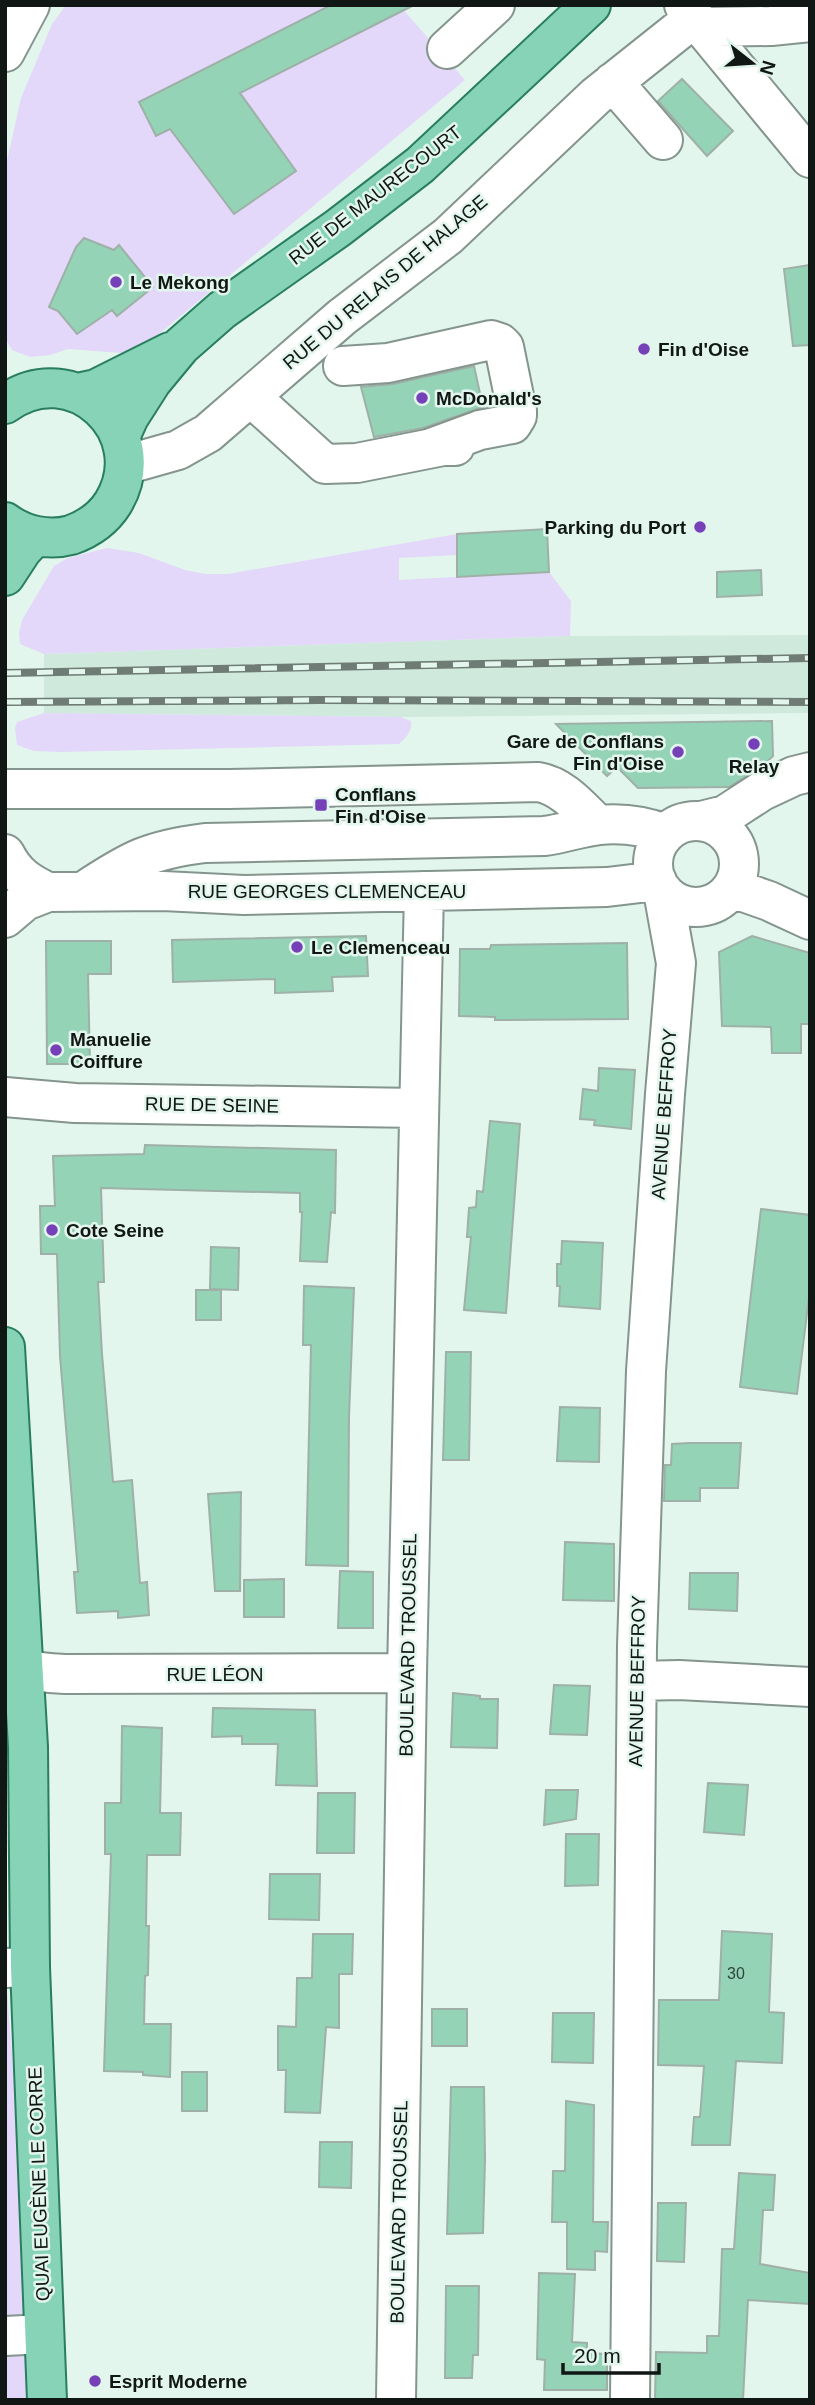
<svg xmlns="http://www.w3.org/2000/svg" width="815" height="2405" viewBox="0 0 815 2405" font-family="Helvetica,sans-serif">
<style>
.built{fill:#cfe9dc}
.green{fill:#e3d8f9}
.building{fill:#95d3b7;stroke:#9eb0a7;stroke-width:2}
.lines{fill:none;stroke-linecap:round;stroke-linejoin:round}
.minor-casing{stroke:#84958d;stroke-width:42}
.major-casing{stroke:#297e60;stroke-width:42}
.minor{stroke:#fff;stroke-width:38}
.major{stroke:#87d3b8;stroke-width:38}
.rail-casing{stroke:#6f7b75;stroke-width:8}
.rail{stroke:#e3f6ed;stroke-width:5;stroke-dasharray:16;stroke-linecap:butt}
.poi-dot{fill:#7641b8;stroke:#e3f6ed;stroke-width:2.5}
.labels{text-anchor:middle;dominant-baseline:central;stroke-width:5;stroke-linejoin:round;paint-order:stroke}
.number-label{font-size:16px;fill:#31463d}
.street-label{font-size:19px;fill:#101714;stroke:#e3f6ed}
.poi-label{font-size:19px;font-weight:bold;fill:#101714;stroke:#e3f6ed;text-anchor:start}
</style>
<rect width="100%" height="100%" fill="#e3f6ed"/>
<!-- built -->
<path class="built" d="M 810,635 L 810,713 L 401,717 L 44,713 L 44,654 L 570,636 Z"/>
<!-- green -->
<path class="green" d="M 66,5 L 399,5 L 465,80 L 135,354 L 68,349 L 50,355 L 30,357 L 12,350 L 5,338 L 5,170 L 21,98 L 52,24 Z
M 457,534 L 457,555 L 399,558 L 399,580 L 549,572 L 571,601 L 570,636 L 44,654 L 20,644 L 19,633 L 22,620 L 54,566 L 68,558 L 107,548 L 139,553 L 185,570 L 205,574 L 228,574 Z
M 44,713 L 401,717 L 411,721 L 411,728 L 407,736 L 399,744 L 61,752 L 34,751 L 17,745 L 15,728 L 17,722 Z
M 5,1964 L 25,2223 L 29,2400 L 7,2400 Z"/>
<!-- building -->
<path class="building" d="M 331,5 L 414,5 L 240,93 L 296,171 L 234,214 L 170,129 L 156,136 L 139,102 Z
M 682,79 L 733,131 L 707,156 L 658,101 Z
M 84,238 L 114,250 L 119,245 L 153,287 L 117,316 L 112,310 L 77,334 L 58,311 L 49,307 L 76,247 Z
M 810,265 L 810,345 L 793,346 L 784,269 Z
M 474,366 L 483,407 L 423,428 L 374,437 L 361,387 L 393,384 Z
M 547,529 L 549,572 L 457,577 L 457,534 Z
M 761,570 L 762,595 L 717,597 L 717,572 Z
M 772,721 L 773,756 L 760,768 L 729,787 L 638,788 L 617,767 L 607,776 L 556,724 Z
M 366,936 L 368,976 L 332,977 L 333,991 L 275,993 L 275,979 L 173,982 L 172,940 Z
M 752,936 L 810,953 L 810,1024 L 801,1024 L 801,1053 L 772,1053 L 771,1027 L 722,1026 L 719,952 Z
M 46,941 L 111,941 L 111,974 L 88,974 L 90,1064 L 47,1064 Z
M 627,943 L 628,1019 L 495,1020 L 495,1017 L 459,1016 L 460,949 L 490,949 L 491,945 Z
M 599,1068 L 635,1070 L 631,1129 L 594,1125 L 595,1120 L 580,1119 L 583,1089 L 598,1091 Z
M 490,1121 L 520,1124 L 506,1313 L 464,1310 L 471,1237 L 467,1237 L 469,1208 L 476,1207 L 477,1191 L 483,1192 Z
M 145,1145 L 336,1150 L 335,1213 L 331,1212 L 327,1262 L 300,1261 L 302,1212 L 300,1212 L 300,1193 L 101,1188 L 104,1282 L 98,1282 L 102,1354 L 113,1482 L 132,1480 L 140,1583 L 147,1582 L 149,1615 L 118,1618 L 118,1611 L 77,1613 L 74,1572 L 78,1572 L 60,1356 L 57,1254 L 41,1254 L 40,1206 L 55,1206 L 53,1156 L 144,1154 Z
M 761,1209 L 810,1215 L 810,1289 L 797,1394 L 740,1387 Z
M 562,1241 L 603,1243 L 600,1309 L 559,1306 L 560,1286 L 557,1286 L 557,1264 L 561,1264 Z
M 211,1247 L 239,1248 L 238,1290 L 210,1289 Z
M 304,1286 L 354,1288 L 349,1417 L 348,1566 L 306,1565 L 311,1345 L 303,1345 Z
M 196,1290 L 221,1290 L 221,1320 L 196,1320 Z
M 446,1352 L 471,1352 L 469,1460 L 443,1460 Z
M 560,1407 L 600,1408 L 599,1462 L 557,1461 Z
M 689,1443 L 741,1443 L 738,1488 L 700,1488 L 700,1501 L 664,1501 L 665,1465 L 671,1465 L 672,1444 Z
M 241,1492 L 240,1591 L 215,1591 L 208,1494 Z
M 565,1542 L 614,1544 L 614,1601 L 563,1600 Z
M 340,1571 L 373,1572 L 373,1628 L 338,1628 Z
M 690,1573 L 738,1573 L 737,1611 L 689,1609 Z
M 284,1579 L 284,1617 L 244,1617 L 244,1580 Z
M 554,1685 L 590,1686 L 587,1735 L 550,1734 Z
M 453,1693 L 480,1696 L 480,1699 L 498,1699 L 497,1748 L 451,1747 Z
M 213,1708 L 315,1710 L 317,1786 L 276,1785 L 278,1744 L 242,1744 L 242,1736 L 212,1737 Z
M 122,1726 L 162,1728 L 160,1813 L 181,1813 L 180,1855 L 147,1855 L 146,1926 L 149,1926 L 148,1975 L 145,1976 L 144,2024 L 171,2024 L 170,2077 L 143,2075 L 143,2072 L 104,2071 L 111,1854 L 105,1854 L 105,1803 L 121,1803 Z
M 708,1783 L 748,1785 L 744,1835 L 704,1832 Z
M 546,1790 L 578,1790 L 576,1819 L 544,1825 Z
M 318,1793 L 355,1793 L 354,1853 L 317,1853 Z
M 566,1834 L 599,1834 L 598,1885 L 565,1886 Z
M 270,1874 L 320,1874 L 319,1920 L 269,1919 Z
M 722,1931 L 772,1934 L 769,2012 L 784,2013 L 782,2063 L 736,2061 L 730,2145 L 692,2145 L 694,2117 L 700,2117 L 704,2066 L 658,2065 L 659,2000 L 719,2000 Z
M 313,1934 L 353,1934 L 352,1974 L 339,1974 L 339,2028 L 326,2027 L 320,2113 L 285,2112 L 286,2070 L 278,2070 L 278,2026 L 296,2027 L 297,1978 L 312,1978 Z
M 432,2009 L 467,2009 L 467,2046 L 432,2046 Z
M 553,2013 L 594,2013 L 593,2063 L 552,2062 Z
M 182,2072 L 207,2072 L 207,2111 L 182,2111 Z
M 451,2087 L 484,2087 L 485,2159 L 483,2233 L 447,2234 Z
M 566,2101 L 594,2105 L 593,2222 L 608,2222 L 607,2252 L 595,2251 L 595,2270 L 567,2269 L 567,2222 L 552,2222 L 553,2171 L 565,2171 Z
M 320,2142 L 352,2142 L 351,2188 L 319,2187 Z
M 739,2173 L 775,2175 L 773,2210 L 763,2210 L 760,2264 L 810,2273 L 810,2304 L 748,2300 L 743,2400 L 655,2400 L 656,2352 L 707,2353 L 707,2336 L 719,2336 L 722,2249 L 734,2249 Z
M 658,2203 L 686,2203 L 684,2262 L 657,2261 Z
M 539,2273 L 575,2274 L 572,2342 L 587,2343 L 587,2353 L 607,2354 L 607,2390 L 544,2390 L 545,2360 L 537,2359 Z
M 446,2286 L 479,2286 L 478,2355 L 473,2355 L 472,2378 L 445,2378 Z"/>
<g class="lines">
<defs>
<path id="minor" d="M 684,5 L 810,158
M 701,27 L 771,26 L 810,22
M 447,49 L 495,5
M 5,52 L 30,5
M 613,82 L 663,140
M 343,366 L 388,363 L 491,340 L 500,343 L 504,347 L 517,411 L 517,416 L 512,424 L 480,430 L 431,448
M 251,397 L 325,464 L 357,463 L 443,446 L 455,446
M 125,465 L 178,450 L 208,433 L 342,317 L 448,236 L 596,96 L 694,18
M 5,789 L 229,789 L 538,782 C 563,786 581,809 598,825
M 701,821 L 725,815 L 762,791 L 794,776 L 810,772
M653 864a43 43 0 1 1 86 0a43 43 0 1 1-86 0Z
M 5,854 C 15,874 28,883 48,892
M 732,888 L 769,901 L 810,920
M 84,891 C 131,860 149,850 205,843 L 544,836 C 563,834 580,827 599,825 C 621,823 645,826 665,834
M 5,918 L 25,901 L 48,892 L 163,891 L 244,895 L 607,887 L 657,881
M 5,1097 L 75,1103 L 419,1108
M 5,1651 C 13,1673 46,1673 65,1674 L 407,1673
M 637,1681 L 679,1680 L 810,1687
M 5,1968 L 30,1967
M 5,2336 L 44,2334
M 396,2400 L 407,1673 L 424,891
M 630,2400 L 637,1646 L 646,1371 L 665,1094 L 676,963 L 663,891"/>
<path id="major" d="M 77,393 L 96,389 L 170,352
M 5,404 C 72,354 156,432 113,503 C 103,519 88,529 71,535 C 49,541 24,536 5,522
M 120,437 L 129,417 L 152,381 L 181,346 L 222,310 L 338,228 L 420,165 L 591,5
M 5,576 L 22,550 L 35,536
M 5,1347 L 28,1747 L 30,1967 L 47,2400"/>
</defs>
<!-- minor casing -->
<use href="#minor" class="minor-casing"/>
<!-- major casing -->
<use href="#major" class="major-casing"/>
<!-- minor -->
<use href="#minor" class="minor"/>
<!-- major -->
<use href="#major" class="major"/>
<defs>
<path id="rail" d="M 5,673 L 810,658
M 5,702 L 321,700 L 810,702"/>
</defs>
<!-- rail casing -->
<use href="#rail" class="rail-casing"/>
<!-- rail -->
<use href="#rail" class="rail"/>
</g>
<!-- markers -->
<g class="poi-dot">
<circle cx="116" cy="282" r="7"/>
<circle cx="644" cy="349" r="7"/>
<circle cx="422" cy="398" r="7"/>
<circle cx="700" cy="527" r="7"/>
<circle cx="754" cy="744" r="7"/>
<circle cx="678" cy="752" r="7"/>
<rect x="314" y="798" width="14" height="14" rx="3.5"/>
<circle cx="297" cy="947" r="7"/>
<circle cx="56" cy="1050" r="7"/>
<circle cx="52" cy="1230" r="7"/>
<circle cx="95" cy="2381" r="7"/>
</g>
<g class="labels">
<!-- number labels -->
<g class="number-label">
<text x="736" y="1973">30</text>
</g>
<!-- street labels -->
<g class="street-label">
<text transform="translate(375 195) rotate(-38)">RUE DE MAURECOURT</text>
<text transform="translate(385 282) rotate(-40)">RUE DU RELAIS DE HALAGE</text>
<text x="327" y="891">RUE GEORGES CLEMENCEAU</text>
<text transform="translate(212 1105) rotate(1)">RUE DE SEINE</text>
<text transform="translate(664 1114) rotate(-86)">AVENUE BEFFROY</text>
<text transform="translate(408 1645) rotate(-89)">BOULEVARD TROUSSEL</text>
<text x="215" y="1674">RUE LÉON</text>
<text transform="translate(637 1681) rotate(-89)">AVENUE BEFFROY</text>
<text transform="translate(39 2184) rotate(-92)">QUAI EUGÈNE LE CORRE</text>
<text transform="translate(399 2212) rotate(-89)">BOULEVARD TROUSSEL</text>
</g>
<!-- poi labels -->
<g class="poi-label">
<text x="130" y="282">Le Mekong</text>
<text x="658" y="349">Fin d'Oise</text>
<text x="436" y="398">McDonald's</text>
<text x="686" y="527" text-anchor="end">Parking du Port</text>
<text x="664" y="741" text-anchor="end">Gare de Conflans<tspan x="664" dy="22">Fin d'Oise</tspan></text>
<text x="754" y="766" text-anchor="middle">Relay</text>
<text x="335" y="794">Conflans<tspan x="335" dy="22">Fin d'Oise</tspan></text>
<text x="311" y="947">Le Clemenceau</text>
<text x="70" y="1039">Manuelie<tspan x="70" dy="22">Coiffure</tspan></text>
<text x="66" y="1230">Cote Seine</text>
<text x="109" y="2381">Esprit Moderne</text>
</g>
</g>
<!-- border -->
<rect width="815" height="2405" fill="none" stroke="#101714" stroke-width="14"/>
<!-- north arrow -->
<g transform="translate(752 63) rotate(107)" stroke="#e3f6ed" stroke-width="5" paint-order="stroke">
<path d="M0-5L12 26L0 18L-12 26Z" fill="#101714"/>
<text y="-10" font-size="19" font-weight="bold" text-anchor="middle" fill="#101714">N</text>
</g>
<!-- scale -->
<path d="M563 2363v10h96v-10" fill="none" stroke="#101714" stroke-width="3.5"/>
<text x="574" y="2363" font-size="21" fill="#101714" stroke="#e3f6ed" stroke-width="5" paint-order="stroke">20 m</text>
</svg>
